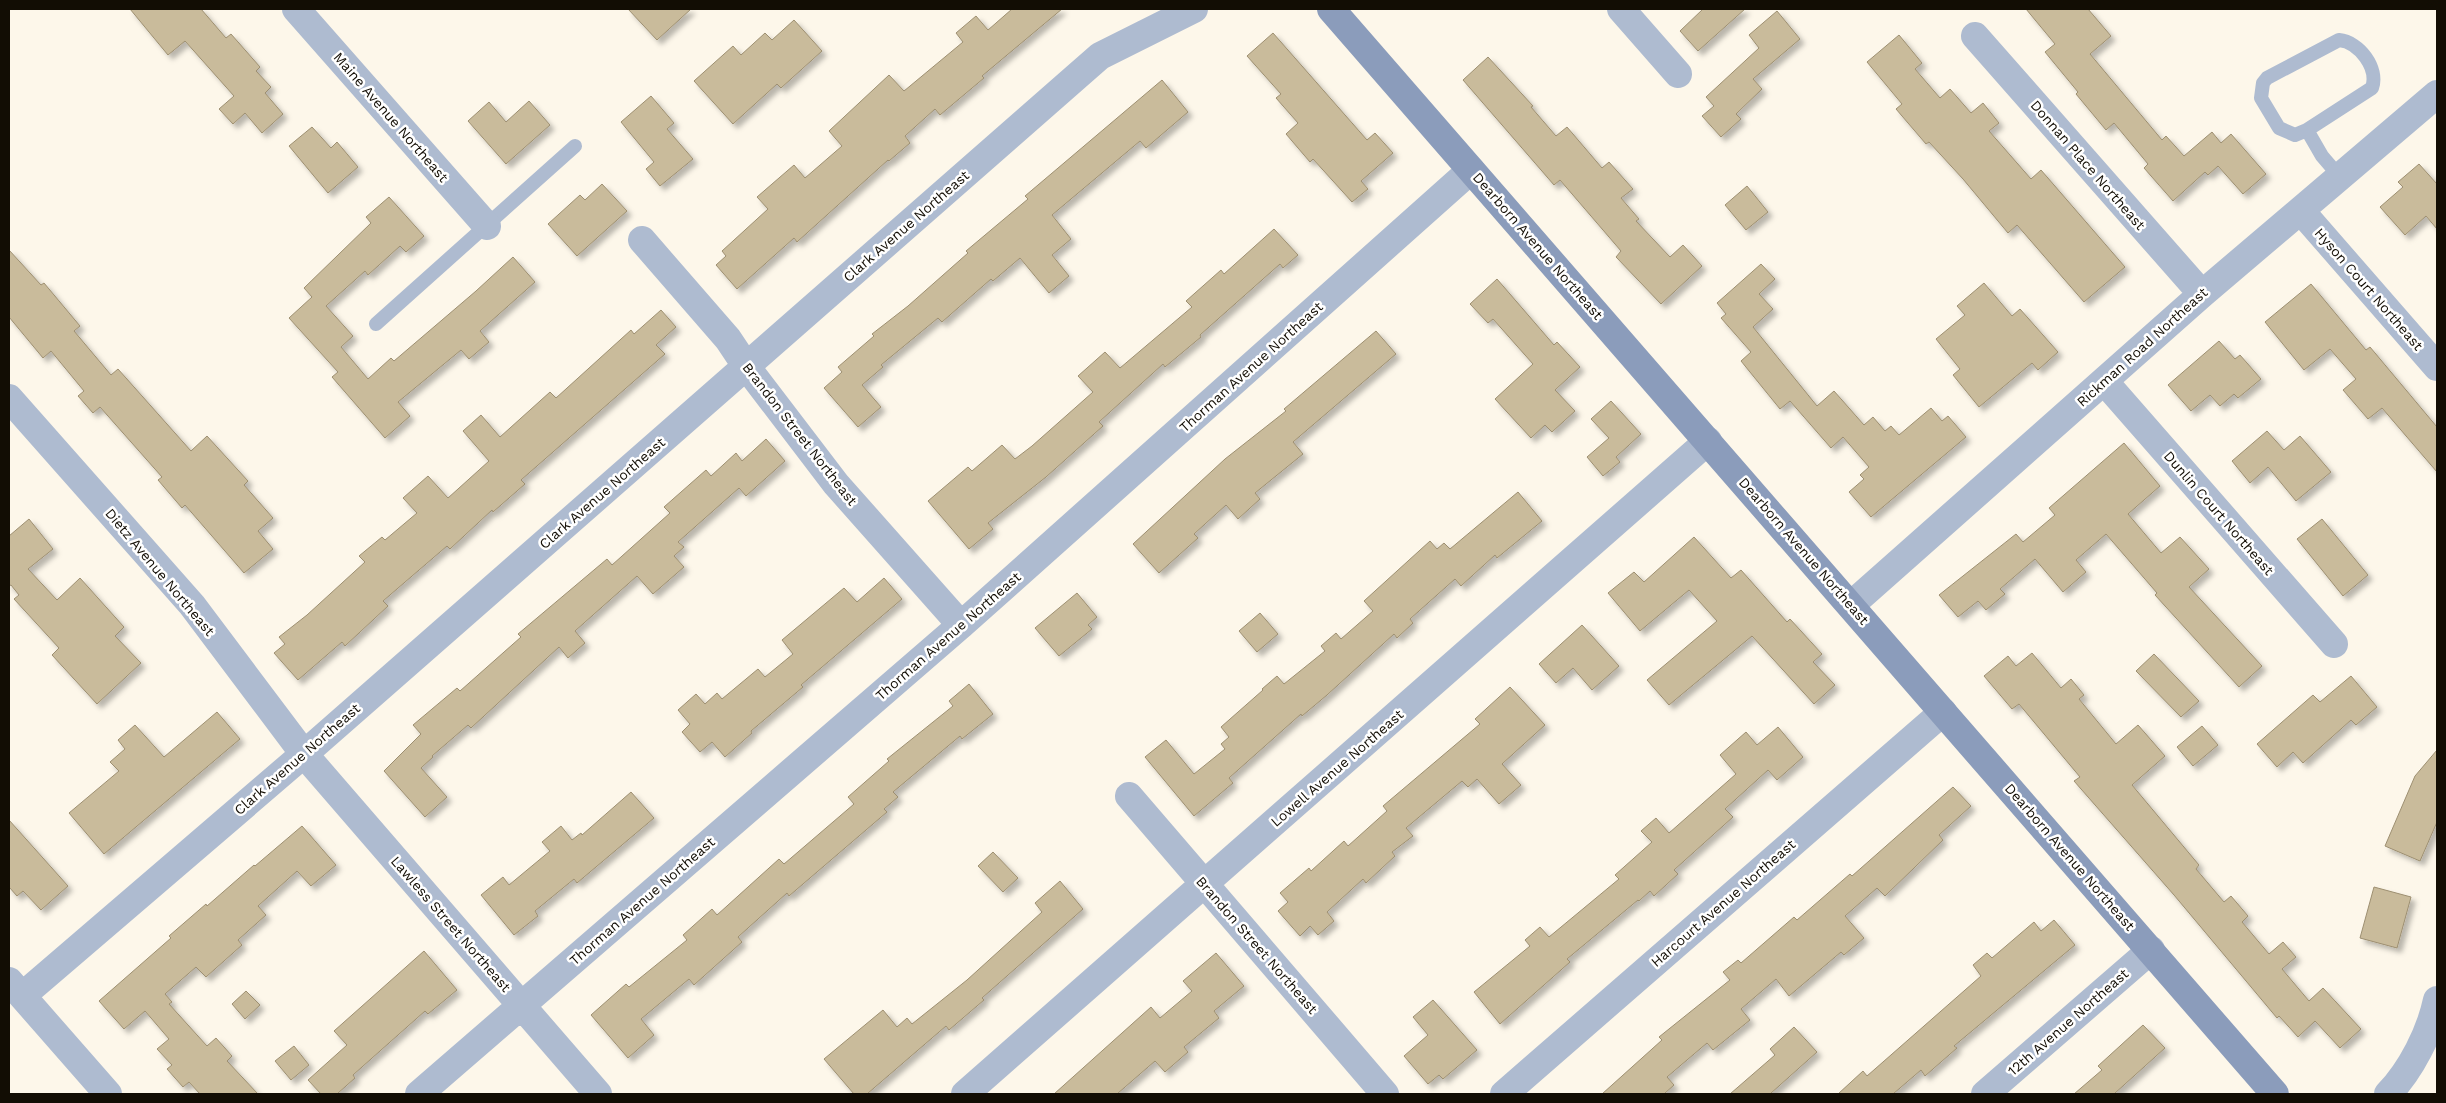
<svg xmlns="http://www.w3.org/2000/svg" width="2446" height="1103" viewBox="0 0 2446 1103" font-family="'Work Sans',sans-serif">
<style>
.building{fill:#c9bb9b;stroke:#9d8f71;filter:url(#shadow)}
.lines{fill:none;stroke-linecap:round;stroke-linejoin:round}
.lane{stroke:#aebbd0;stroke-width:14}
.street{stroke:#aebbd0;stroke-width:28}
.secondary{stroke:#8b9cbb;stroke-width:28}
.labels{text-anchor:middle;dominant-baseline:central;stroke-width:5;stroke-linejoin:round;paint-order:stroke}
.street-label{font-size:14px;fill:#120d04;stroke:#fff}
</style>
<defs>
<filter id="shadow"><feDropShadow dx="4.5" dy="4.5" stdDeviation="2.5" flood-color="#0004"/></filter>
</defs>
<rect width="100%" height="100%" fill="#fdf7ea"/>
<!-- building -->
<path class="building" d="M 130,9 L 201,9 L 226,38 L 231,34 L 260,67 L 256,71 L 271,87 L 265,93 L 283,114 L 262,133 L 245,113 L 233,124 L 219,109 L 234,96 L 185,41 L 168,55 Z
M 628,9 L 691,9 L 657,40 Z
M 1012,9 L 1062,9 L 982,76 L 984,78 L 940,115 L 935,109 L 905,136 L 910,143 L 889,161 L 888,160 L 797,242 L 794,238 L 737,289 L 716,265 L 726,256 L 722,251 L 768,209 L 757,197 L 794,165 L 805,178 L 842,146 L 829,131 L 889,75 L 904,91 L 963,42 L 956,33 L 976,16 L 988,30 Z
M 1703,9 L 1745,9 L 1698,51 L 1680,31 Z
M 2026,9 L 2088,9 L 2111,36 L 2090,54 L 2162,140 L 2166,136 L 2184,156 L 2212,132 L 2221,143 L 2231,134 L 2266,174 L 2243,194 L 2218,166 L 2208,175 L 2205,172 L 2173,201 L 2144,168 L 2148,164 L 2114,123 L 2106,130 L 2076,94 L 2078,92 L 2045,52 L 2055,44 Z
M 1777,11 L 1800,39 L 1753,79 L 1762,89 L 1736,114 L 1741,119 L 1721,137 L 1702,116 L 1714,106 L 1706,97 L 1759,48 L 1749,35 Z
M 794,20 L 822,51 L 781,88 L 777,84 L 733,124 L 694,81 L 733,46 L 741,55 L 765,33 L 772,40 Z
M 1273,33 L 1367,140 L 1375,133 L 1393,153 L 1361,181 L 1368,189 L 1352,202 L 1313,159 L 1310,162 L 1286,134 L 1298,123 L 1276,98 L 1281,94 L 1247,56 Z
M 1899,35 L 1922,63 L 1915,69 L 1940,98 L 1950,89 L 1971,113 L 1983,103 L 1999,123 L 1989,131 L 2031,179 L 2041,170 L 2125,267 L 2084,302 L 2017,225 L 2008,233 L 1963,179 L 1929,142 L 1926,144 L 1896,109 L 1902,104 L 1867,62 Z
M 1488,57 L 1533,106 L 1531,107 L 1556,136 L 1567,127 L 1602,168 L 1609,162 L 1633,189 L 1621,198 L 1639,219 L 1636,221 L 1670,257 L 1683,245 L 1702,266 L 1661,304 L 1616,257 L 1621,251 L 1560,180 L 1554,185 L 1463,80 Z
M 1162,80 L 1188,112 L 1146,148 L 1140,141 L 1052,215 L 1071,239 L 1052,255 L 1069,276 L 1049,293 L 1020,258 L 993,281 L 991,279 L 942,322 L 938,318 L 881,365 L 883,367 L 862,385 L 881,407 L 858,427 L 824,388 L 842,372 L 838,367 L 874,336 L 872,334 L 908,306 L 968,253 L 966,251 L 1028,199 L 1025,196 Z
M 651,96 L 674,123 L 667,129 L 693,159 L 660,186 L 646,169 L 654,162 L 621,122 Z
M 529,101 L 550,125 L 506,164 L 468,121 L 489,102 L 506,122 Z
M 312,127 L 331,148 L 337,142 L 358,167 L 328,193 L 289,146 Z
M 2419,164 L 2437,184 L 2437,229 L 2426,216 L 2405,235 L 2380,207 L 2403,187 L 2398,182 Z
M 602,184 L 627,211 L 577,256 L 548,224 L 580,195 L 585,200 Z
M 1747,186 L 1768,212 L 1746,230 L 1725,205 Z
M 389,197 L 424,236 L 406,252 L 400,246 L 368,275 L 365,271 L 326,306 L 353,336 L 341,347 L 368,379 L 391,358 L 394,361 L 476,291 L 513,257 L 535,282 L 480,331 L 489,342 L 469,359 L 461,350 L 398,402 L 410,416 L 385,438 L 332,377 L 338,372 L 289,318 L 312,297 L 304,288 L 371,223 L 366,217 Z
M 1274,229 L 1298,255 L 1283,268 L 1280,264 L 1200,335 L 1201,337 L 1165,367 L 1163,364 L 1099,422 L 1103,426 L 1046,477 L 988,523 L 993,529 L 969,549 L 928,501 L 968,467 L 972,471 L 1002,445 L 1015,459 L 1032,446 L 1093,392 L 1078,376 L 1105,352 L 1120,368 L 1192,307 L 1186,301 L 1221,270 L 1224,274 Z
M 9,250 L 41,285 L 44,283 L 80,326 L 74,331 L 111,375 L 118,369 L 191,451 L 207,436 L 248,481 L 244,485 L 273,518 L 258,531 L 273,549 L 244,573 L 185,505 L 182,508 L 158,480 L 162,477 L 100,407 L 93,413 L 78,396 L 84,391 L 51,351 L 43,358 L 9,317 Z
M 1761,264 L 1775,279 L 1759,294 L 1773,309 L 1753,327 L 1817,406 L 1834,391 L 1864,425 L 1873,417 L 1885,431 L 1891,426 L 1899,435 L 1931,408 L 1942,421 L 1948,416 L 1966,437 L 1871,517 L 1849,492 L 1864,479 L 1860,475 L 1869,467 L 1843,437 L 1831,448 L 1790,401 L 1780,409 L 1741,361 L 1751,352 L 1721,318 L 1726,314 L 1717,303 Z
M 1497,279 L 1554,345 L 1557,342 L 1580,367 L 1555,390 L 1575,411 L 1552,432 L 1545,425 L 1531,438 L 1495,399 L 1533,364 L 1493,319 L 1488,323 L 1470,304 Z
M 1984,283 L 2012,316 L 2020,309 L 2058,352 L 2038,370 L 2032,363 L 1979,407 L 1953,375 L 1960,369 L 1936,339 L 1965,315 L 1957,306 Z
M 2311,284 L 2366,350 L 2370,347 L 2437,427 L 2437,472 L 2382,408 L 2368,419 L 2343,390 L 2356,379 L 2330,349 L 2304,370 L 2265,322 Z
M 661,310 L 676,327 L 656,345 L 665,354 L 521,480 L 525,484 L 493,512 L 492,510 L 450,549 L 447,546 L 383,601 L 388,606 L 345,646 L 342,642 L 298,680 L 274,653 L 285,644 L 279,637 L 307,615 L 365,562 L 359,556 L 382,537 L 385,540 L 417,513 L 403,498 L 428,476 L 448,498 L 489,461 L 463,431 L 481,415 L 500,437 L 550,392 L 556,398 L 631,330 L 634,334 Z
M 1376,331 L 1396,354 L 1293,442 L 1303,454 L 1255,493 L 1260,499 L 1238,519 L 1226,505 L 1194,534 L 1198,538 L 1159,573 L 1133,544 L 1225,459 L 1286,411 L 1284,409 Z
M 2219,341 L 2235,359 L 2240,355 L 2261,379 L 2238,398 L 2234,394 L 2220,406 L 2210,395 L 2191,411 L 2168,385 Z
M 1611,401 L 1641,434 L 1616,457 L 1620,462 L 1603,476 L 1587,457 L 1609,438 L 1591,419 Z
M 2267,431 L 2284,450 L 2300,436 L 2331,472 L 2296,501 L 2268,467 L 2250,483 L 2232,461 Z
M 766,439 L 785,461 L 746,496 L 739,488 L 678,542 L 684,547 L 674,556 L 684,567 L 653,594 L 637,576 L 575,631 L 585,643 L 568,658 L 559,647 L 471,728 L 468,725 L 432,756 L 433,757 L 421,768 L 447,797 L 425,817 L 384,771 L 421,734 L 413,725 L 457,688 L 460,691 L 521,637 L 518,634 L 607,559 L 612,565 L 670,513 L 664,507 L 706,470 L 711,476 L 736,453 L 742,461 Z
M 2124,443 L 2160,486 L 2128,514 L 2161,553 L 2180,537 L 2209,569 L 2189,587 L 2262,666 L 2239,687 L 2155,595 L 2157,593 L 2106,534 L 2076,560 L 2086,572 L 2063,592 L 2035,559 L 2000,589 L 2005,594 L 1986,610 L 1978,601 L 1958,617 L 1939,595 L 2016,534 L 2023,542 L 2055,515 L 2049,508 Z
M 1518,492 L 1542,521 L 1497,558 L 1495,555 L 1461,586 L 1455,579 L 1410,619 L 1413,623 L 1397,638 L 1394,634 L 1327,695 L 1302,716 L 1301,714 L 1229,778 L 1233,783 L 1194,816 L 1145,757 L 1166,740 L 1194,774 L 1225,749 L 1221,744 L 1229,737 L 1221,727 L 1263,690 L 1262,689 L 1277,676 L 1284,684 L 1325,651 L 1321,646 L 1336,633 L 1341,639 L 1373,611 L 1364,601 L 1430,541 L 1437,549 L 1444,543 L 1450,549 Z
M 29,519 L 53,549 L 28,569 L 57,600 L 80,578 L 124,627 L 115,636 L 141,663 L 97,704 L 52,655 L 59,648 L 14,599 L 19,595 L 11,585 L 9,586 L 9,536 Z
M 2322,519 L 2368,575 L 2343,596 L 2297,539 Z
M 1694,537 L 1731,578 L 1741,570 L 1787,622 L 1790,619 L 1822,654 L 1813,662 L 1835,685 L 1814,704 L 1752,636 L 1669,705 L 1647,680 L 1717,621 L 1689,590 L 1640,631 L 1608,593 L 1634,572 L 1644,582 Z
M 884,578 L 902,599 L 801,685 L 803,687 L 751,731 L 752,733 L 725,757 L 712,742 L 700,752 L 682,732 L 690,724 L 678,710 L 696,694 L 705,704 L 717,693 L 722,699 L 758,669 L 765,677 L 793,654 L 782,640 L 844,588 L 857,602 Z
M 1077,593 L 1097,617 L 1088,625 L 1092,629 L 1059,656 L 1035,628 Z
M 1260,613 L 1278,634 L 1257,652 L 1239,631 Z
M 1582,625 L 1619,666 L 1592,690 L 1573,668 L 1556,683 L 1539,664 Z
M 2032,653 L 2061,688 L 2071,679 L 2084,695 L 2079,699 L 2116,744 L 2138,725 L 2165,756 L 2132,785 L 2199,865 L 2196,869 L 2224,902 L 2231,896 L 2248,916 L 2242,922 L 2269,954 L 2283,942 L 2296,957 L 2282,969 L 2309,1001 L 2323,988 L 2361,1029 L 2340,1048 L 2315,1021 L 2298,1037 L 2279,1016 L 2277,1018 L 2174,895 L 2074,781 L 2080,777 L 2019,704 L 2012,709 L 1984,676 L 2008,656 L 2016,666 Z
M 2154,654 L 2199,701 L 2181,717 L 2136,671 Z
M 2351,676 L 2377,707 L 2356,725 L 2351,720 L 2303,763 L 2293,752 L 2277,767 L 2257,744 L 2313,695 L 2320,702 Z
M 969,684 L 993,714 L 962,739 L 960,736 L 893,792 L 898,797 L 884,809 L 887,812 L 789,896 L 787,893 L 738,937 L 742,942 L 694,985 L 689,979 L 641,1019 L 654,1035 L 628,1058 L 591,1015 L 626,984 L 629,987 L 687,940 L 683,935 L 712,909 L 717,915 L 779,859 L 784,864 L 854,804 L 848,797 L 889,761 L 887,759 L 953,706 L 949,701 Z
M 1510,687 L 1545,725 L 1502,764 L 1521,785 L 1499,804 L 1477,779 L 1468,787 L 1462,781 L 1406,828 L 1413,836 L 1392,852 L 1395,856 L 1366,883 L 1363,879 L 1327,912 L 1334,921 L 1318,935 L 1310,926 L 1300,936 L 1278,911 L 1288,902 L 1280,893 L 1309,868 L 1311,871 L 1344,841 L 1348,846 L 1387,811 L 1383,806 L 1480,724 L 1475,719 Z
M 217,712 L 240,739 L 104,854 L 69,813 L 119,771 L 110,762 L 125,749 L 118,740 L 135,725 L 164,757 Z
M 2202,726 L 2218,745 L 2193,766 L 2177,747 Z
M 1778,727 L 1803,757 L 1777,780 L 1768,770 L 1725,809 L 1733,817 L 1674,870 L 1678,874 L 1654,896 L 1650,891 L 1639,901 L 1638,900 L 1567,959 L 1570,962 L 1500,1024 L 1474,992 L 1530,946 L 1525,940 L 1540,927 L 1549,937 L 1619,879 L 1615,875 L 1652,842 L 1641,831 L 1656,818 L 1669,833 L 1736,774 L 1720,755 L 1746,732 L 1757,745 Z
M 2437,750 L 2437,822 L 2420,861 L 2385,846 L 2415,776 Z
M 1953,787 L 1971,806 L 1939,835 L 1943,840 L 1885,896 L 1877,888 L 1845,916 L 1864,938 L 1844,955 L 1841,952 L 1789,996 L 1776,979 L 1741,1009 L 1750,1020 L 1713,1050 L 1707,1043 L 1667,1077 L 1674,1085 L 1664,1094 L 1602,1094 L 1662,1040 L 1659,1037 L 1730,980 L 1723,972 L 1738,960 L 1741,963 L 1794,917 L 1797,920 L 1850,874 L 1852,876 Z
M 631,792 L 654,818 L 577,883 L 574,879 L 535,911 L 538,916 L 514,935 L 481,895 L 503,877 L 509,885 L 550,851 L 542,842 L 561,826 L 572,840 L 581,833 L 582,835 Z
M 9,820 L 68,886 L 41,910 L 23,891 L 17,896 L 9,887 Z
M 302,826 L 336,865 L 311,886 L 297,871 L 258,906 L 266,915 L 238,940 L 242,945 L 206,977 L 196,967 L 165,994 L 172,1002 L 169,1004 L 207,1046 L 216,1038 L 232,1056 L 227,1061 L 258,1094 L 200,1094 L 189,1082 L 183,1087 L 167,1069 L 172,1065 L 157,1049 L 169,1039 L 145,1011 L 124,1029 L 99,1001 L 171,938 L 169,936 L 206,904 L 207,906 L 254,865 L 255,866 Z
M 993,852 L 1018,878 L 1003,892 L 978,866 Z
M 1060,881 L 1083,909 L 982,998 L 984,1000 L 949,1030 L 946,1026 L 867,1094 L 854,1094 L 824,1059 L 883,1010 L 897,1027 L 907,1018 L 912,1024 L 967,980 L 1042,912 L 1035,903 Z
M 2374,887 L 2411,897 L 2397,948 L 2360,938 Z
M 2054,920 L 2075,945 L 1954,1046 L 1957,1048 L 1925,1076 L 1921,1070 L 1893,1094 L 1838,1094 L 1863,1071 L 1867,1076 L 1981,976 L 1973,965 L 1987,953 L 1992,958 L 2034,922 L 2041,931 Z
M 424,951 L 457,990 L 428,1014 L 425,1011 L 353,1075 L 355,1078 L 337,1094 L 321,1094 L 308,1080 L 347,1045 L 334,1031 Z
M 1216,953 L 1244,986 L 1214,1011 L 1219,1018 L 1184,1047 L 1188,1052 L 1165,1072 L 1155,1061 L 1117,1094 L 1054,1094 L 1151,1007 L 1160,1018 L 1192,991 L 1183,981 Z
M 246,991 L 260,1005 L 245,1019 L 232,1004 Z
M 1433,1000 L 1477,1050 L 1443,1079 L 1439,1075 L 1428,1084 L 1404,1056 L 1428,1035 L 1413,1017 Z
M 2143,1025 L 2165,1048 L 2114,1094 L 2074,1094 L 2102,1070 L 2098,1066 Z
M 1794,1027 L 1817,1052 L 1770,1094 L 1730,1094 L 1775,1055 L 1770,1049 Z
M 294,1046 L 309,1065 L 291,1080 L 275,1061 Z"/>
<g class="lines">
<!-- lane -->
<path class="lane" d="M 2339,40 C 2359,42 2379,68 2372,88 L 2307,130 L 2295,135 L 2279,128 L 2261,98 L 2263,83 L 2267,78 Z
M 2307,130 L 2322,156 L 2340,177
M 376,324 L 575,146"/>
<!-- street -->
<path class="street" d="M 296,9 L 487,226
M 1621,9 L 1678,74
M 1975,36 L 2202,294
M 2301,211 L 2437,367
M 642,240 L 728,339 L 746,366 L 836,484 L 961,625
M 2104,381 L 2334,644
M 9,398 L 192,605 L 304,754 L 598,1094
M 1851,605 L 2202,294 L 2437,94
M 1129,796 L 1385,1094
M 9,981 L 108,1094
M 22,996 L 304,754 L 1076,77 L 1100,56 L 1194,9
M 419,1094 L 961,625 L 1471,170
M 965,1094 L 1708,441
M 1504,1094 L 1943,712
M 1985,1094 L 2151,950
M 2388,1094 C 2411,1070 2430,1033 2437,1000"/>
<!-- secondary -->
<path class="secondary" d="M 1331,9 L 2275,1094"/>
</g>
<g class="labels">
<!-- street labels -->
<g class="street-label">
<text transform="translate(391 117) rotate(49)">Maine Avenue Northeast</text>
<text transform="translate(2088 165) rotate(49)">Donnan Place Northeast</text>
<text transform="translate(906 226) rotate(-41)">Clark Avenue Northeast</text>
<text transform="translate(1538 246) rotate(49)">Dearborn Avenue Northeast</text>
<text transform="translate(2369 289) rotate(49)">Hyson Court Northeast</text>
<text transform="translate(2142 347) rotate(-42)">Rickman Road Northeast</text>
<text transform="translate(1251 367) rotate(-42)">Thorman Avenue Northeast</text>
<text transform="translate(800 434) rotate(52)">Brandon Street Northeast</text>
<text transform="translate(602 493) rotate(-41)">Clark Avenue Northeast</text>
<text transform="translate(2219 513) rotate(49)">Dunlin Court Northeast</text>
<text transform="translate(1804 551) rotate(49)">Dearborn Avenue Northeast</text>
<text transform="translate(160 572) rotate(50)">Dietz Avenue Northeast</text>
<text transform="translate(948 636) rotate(-41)">Thorman Avenue Northeast</text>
<text transform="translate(297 759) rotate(-41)">Clark Avenue Northeast</text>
<text transform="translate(1337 768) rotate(-41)">Lowell Avenue Northeast</text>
<text transform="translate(2070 857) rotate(49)">Dearborn Avenue Northeast</text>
<text transform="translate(642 901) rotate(-41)">Thorman Avenue Northeast</text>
<text transform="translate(1723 903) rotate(-41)">Harcourt Avenue Northeast</text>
<text transform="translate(451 924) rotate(49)">Lawless Street Northeast</text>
<text transform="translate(1257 945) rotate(49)">Brandon Street Northeast</text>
<text transform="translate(2068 1022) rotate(-41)">12th Avenue Northeast</text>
</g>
</g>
<!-- border -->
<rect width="2446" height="1103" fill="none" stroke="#120d04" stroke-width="20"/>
</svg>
